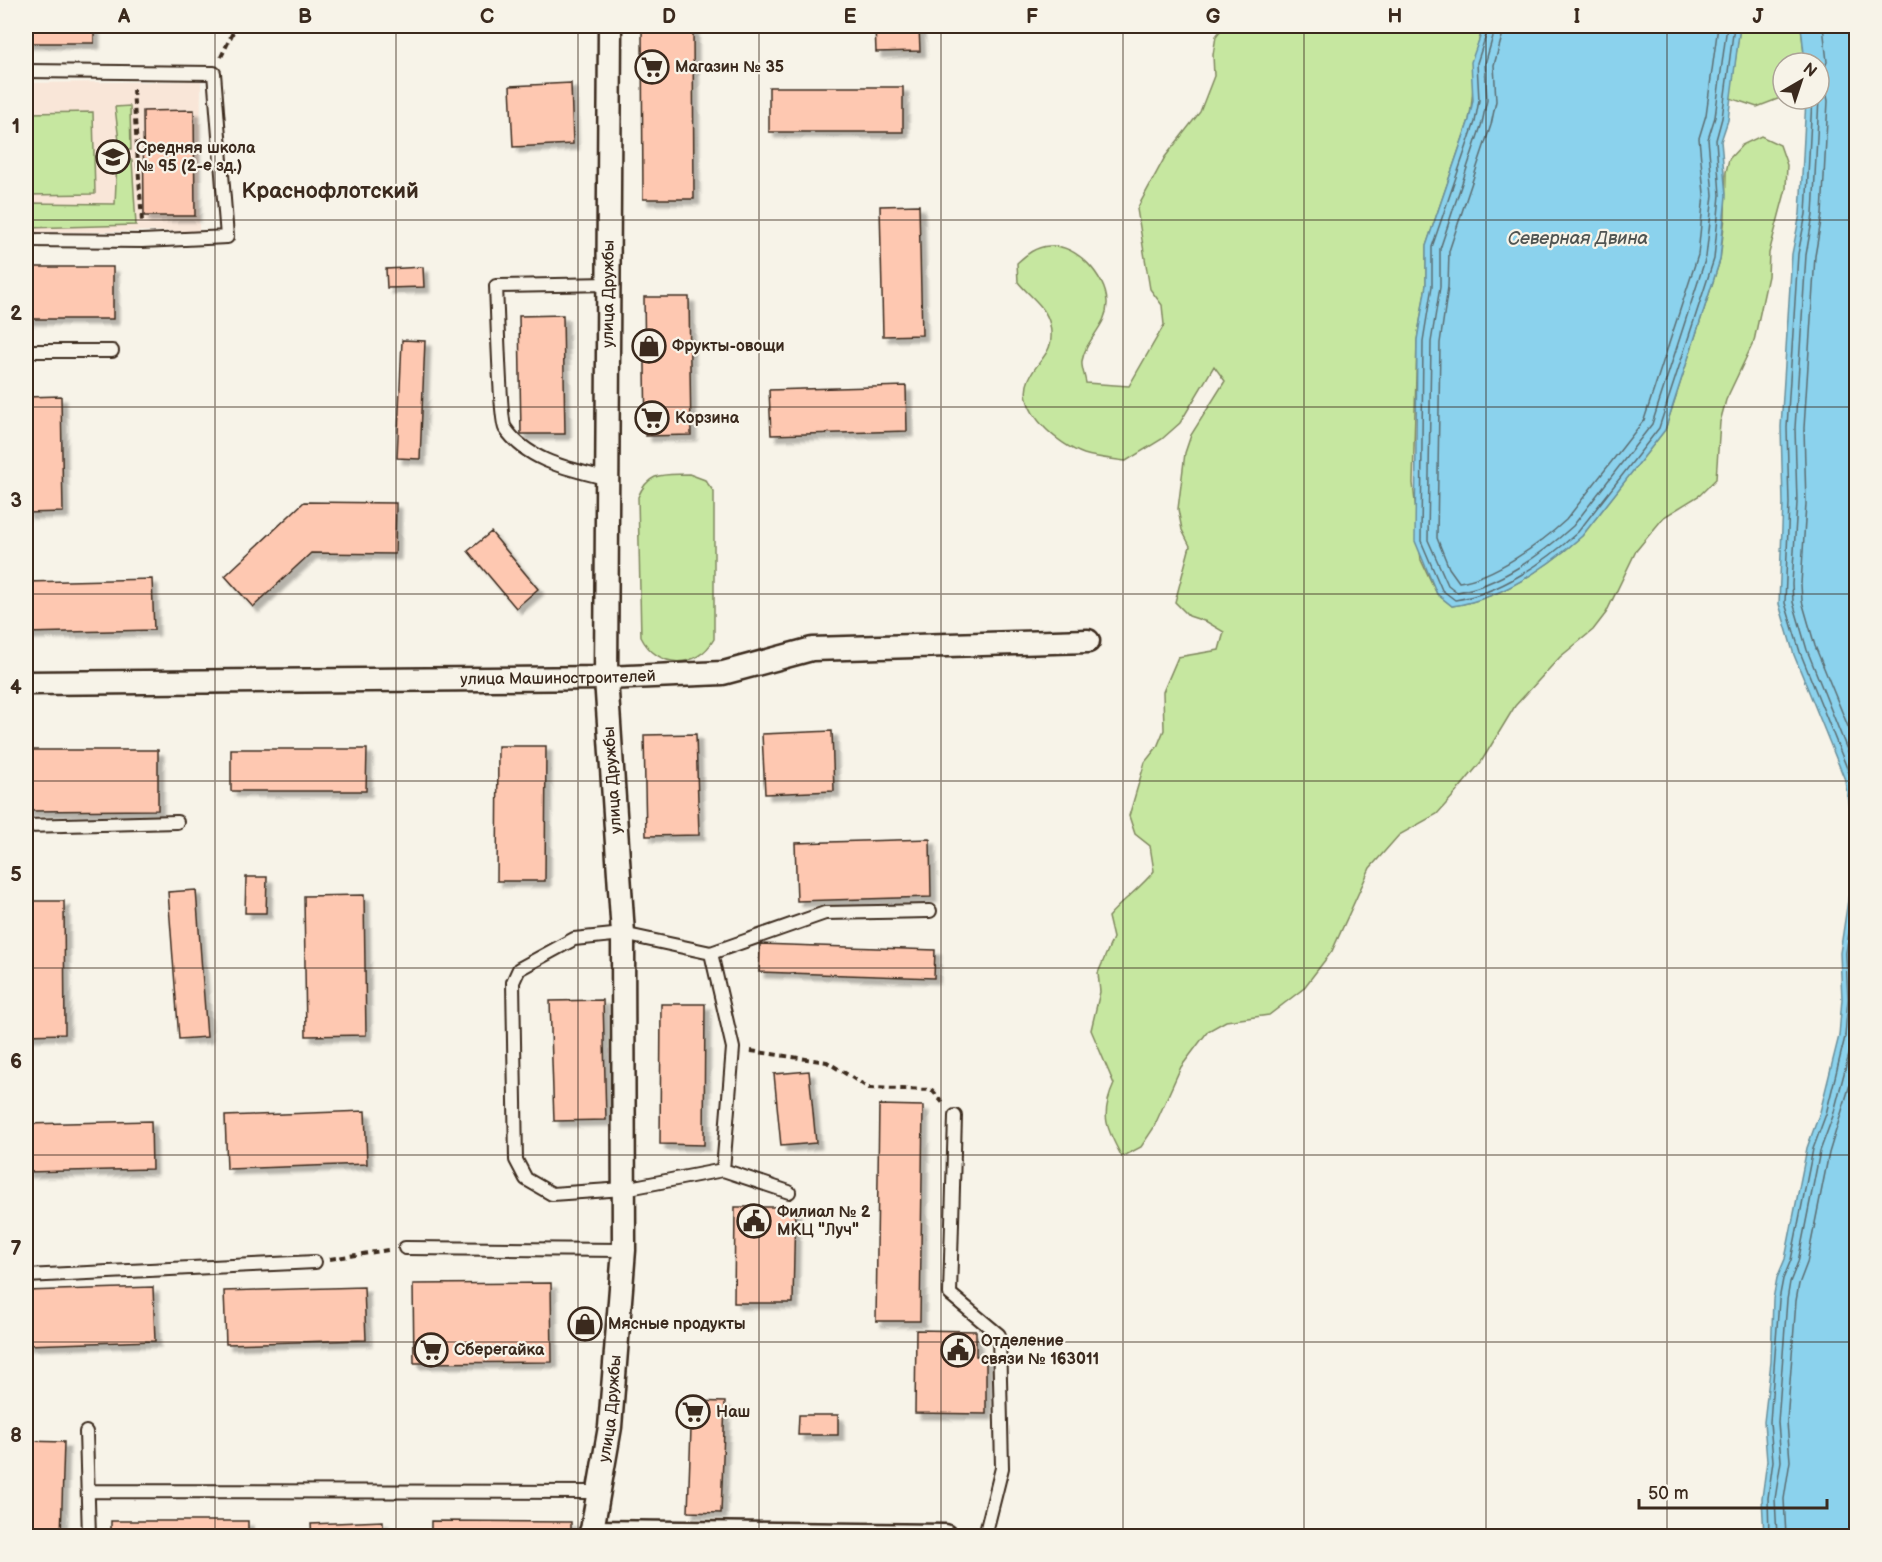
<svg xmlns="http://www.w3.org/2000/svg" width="1882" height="1562" viewBox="0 0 1882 1562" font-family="'Balsamiq Sans',sans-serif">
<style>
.built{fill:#f9e6d8}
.green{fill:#c6e7a0;stroke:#80885f;stroke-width:1.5}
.water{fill:#8bd2ed;stroke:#6b8f9a;stroke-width:1.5}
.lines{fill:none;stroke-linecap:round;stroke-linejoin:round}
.shore{stroke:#5b6d71;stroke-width:1.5}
.building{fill:#fec8b1;stroke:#3b2a1e;stroke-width:1.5;filter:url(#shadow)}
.service-casing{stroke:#3b2a1e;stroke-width:16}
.minor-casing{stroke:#3b2a1e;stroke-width:27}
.path{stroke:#3b2a1e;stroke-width:4;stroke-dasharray:6 4.5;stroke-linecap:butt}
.service{stroke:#f7f3e8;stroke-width:12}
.minor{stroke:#f7f3e8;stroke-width:22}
.grid{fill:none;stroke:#3b2a1e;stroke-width:1.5;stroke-opacity:0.55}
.labels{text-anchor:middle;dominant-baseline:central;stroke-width:4.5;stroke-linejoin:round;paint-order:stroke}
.poi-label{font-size:16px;font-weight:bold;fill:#3b2a1e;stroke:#f7f3e8;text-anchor:start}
.street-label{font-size:16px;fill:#3b2a1e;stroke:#f7f3e8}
.water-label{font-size:18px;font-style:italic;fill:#4f5452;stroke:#f7f3e8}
.district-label{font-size:22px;font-weight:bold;fill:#3b2a1e;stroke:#f7f3e8}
.neatline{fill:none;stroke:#3b2a1e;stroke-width:2}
.grid-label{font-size:20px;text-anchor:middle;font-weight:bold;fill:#3b2a1e}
</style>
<defs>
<filter id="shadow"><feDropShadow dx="5.5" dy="5.5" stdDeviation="1.5" flood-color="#0004"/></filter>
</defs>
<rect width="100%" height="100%" fill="#f7f3e8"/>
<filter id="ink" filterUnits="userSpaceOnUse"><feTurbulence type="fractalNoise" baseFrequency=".0167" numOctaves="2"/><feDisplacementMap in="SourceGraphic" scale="12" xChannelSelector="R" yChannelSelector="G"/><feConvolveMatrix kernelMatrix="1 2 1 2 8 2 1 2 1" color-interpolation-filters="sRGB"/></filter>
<g filter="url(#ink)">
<!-- built -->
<path class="built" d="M 201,81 L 199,231 L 26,232 L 26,83 Z"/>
<!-- green -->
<path class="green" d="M 1224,26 L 1484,26 C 1470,57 1476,88 1469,120 L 1426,246 L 1426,285 L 1417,340 L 1413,483 L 1421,560 L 1437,594 L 1452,606 C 1500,599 1546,568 1582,536 L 1665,430 L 1720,260 L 1725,217 L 1726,172 L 1729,159 L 1742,145 L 1761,136 L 1780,145 L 1787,165 L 1786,189 L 1769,253 L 1768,276 L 1754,341 L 1726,400 L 1720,422 L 1716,479 L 1700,495 L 1664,517 L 1636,551 L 1606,613 L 1593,630 L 1560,657 L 1515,706 L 1481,762 L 1453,796 L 1437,814 L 1399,835 L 1370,868 L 1332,951 L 1303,989 L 1269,1015 L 1226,1021 L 1208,1031 L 1181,1067 L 1153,1129 L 1141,1147 L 1122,1157 C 1106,1128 1100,1115 1114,1084 L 1091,1030 L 1100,992 L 1098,973 L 1113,938 L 1108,917 C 1122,900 1140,889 1154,871 L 1150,846 L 1135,834 L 1129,816 L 1145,762 L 1157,747 L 1164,730 L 1163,692 L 1178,657 L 1219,650 L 1224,632 L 1207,622 L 1189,616 L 1175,602 L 1190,546 L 1182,530 L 1178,509 L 1185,453 L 1191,435 L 1225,381 L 1214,366 L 1180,423 L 1162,439 L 1126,461 C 1113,459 1097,458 1084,454 C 1059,445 1015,410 1029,379 C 1038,358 1056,354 1050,325 C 1046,306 1030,297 1018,282 L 1017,263 C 1027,254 1035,247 1049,246 C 1077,244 1106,277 1107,302 C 1108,326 1086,338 1082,361 C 1081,367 1085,376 1086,383 L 1129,386 L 1164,325 L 1162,305 L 1150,289 L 1137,209 L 1165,157 L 1200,112 L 1214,76 L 1213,55 L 1216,36 Z
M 1740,26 L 1801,26 L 1805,63 L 1783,63 L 1783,97 L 1757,107 L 1730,98 Z
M 130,106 L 131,150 L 120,150 L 115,107 Z
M 93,112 L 95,194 L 26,195 L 26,113 Z
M 117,160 L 132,160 L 136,225 L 26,228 L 26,203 L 115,204 Z
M 689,474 L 705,480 L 714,492 L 714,639 C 697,670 657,669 641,637 L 638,497 C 649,471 663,475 689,474 Z"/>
<!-- water -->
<path class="water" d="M 1484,26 L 1740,26 L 1728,120 L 1721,141 L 1726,195 L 1720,260 L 1665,430 L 1582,536 C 1546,568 1500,599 1452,606 L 1437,594 L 1415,541 L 1417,340 L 1426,285 L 1426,246 L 1469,120 L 1473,100 L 1471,62 Z
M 1801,26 L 1856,26 L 1856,1536 L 1764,1536 L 1762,1498 L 1767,1461 L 1764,1422 L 1771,1362 L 1773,1299 L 1777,1278 L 1785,1259 L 1807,1148 L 1820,1112 L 1839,1036 L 1842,999 L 1840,953 L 1851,880 L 1853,837 L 1845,780 L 1794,655 L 1779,604 L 1783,503 L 1781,427 L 1792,254 L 1800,214 L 1806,99 L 1819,99 L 1819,63 L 1805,63 Z"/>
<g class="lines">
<!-- shore -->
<path class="shore" d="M 1489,26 L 1477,63 L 1479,100 L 1475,122 L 1432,247 L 1432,286 L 1423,341 L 1421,541 L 1442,590 L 1455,600 C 1499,594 1545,562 1578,532 L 1659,428 L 1714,259 L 1720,195 L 1716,140 L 1722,118 L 1734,26
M 1496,26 L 1485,64 L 1487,100 L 1482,123 L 1440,249 L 1440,287 L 1431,342 L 1428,540 L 1448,585 L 1457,592 C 1498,586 1542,554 1573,526 L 1652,424 L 1706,257 L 1713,195 L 1708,139 L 1715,117 L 1727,26
M 1505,26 L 1494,65 L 1496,101 L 1491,125 L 1449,251 L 1448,287 L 1440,343 L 1437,538 L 1449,568 L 1459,582 C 1493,578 1541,543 1566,520 L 1644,420 L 1698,255 L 1704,194 L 1699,138 L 1706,115 L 1718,26
M 1823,26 L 1827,62 L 1819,81 L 1826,90 L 1828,101 L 1822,215 L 1815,256 L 1804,428 L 1806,504 L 1801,584 L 1802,601 L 1815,646 L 1856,746
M 1819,98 L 1813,215 L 1806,255 L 1795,428 L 1797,503 L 1792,584 L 1793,602 L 1807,650 L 1856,772
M 1812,99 L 1806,214 L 1798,254 L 1787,427 L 1789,503 L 1785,603 L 1800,652 L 1851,778 L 1856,809
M 1769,1536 L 1768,1498 L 1773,1461 L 1770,1422 L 1779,1300 L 1783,1279 L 1791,1260 L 1813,1149 L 1826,1114 L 1845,1037 L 1848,999 L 1846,953 L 1856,883
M 1777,1536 L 1775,1499 L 1781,1461 L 1778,1422 L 1787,1300 L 1790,1282 L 1798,1262 L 1820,1151 L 1833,1116 L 1853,1039 L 1856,928
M 1786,1536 L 1784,1499 L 1790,1461 L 1787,1422 L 1796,1301 L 1799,1284 L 1807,1263 L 1829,1153 L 1856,1065"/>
</g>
<!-- building -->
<path class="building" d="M 26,26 L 94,26 L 94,43 L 26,43 Z
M 642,26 L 693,26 L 694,199 L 643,199 Z
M 875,26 L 919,26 L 920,51 L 876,52 Z
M 571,83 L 573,144 L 513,147 L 510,86 Z
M 769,87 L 903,87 L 903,132 L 769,132 Z
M 194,110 L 195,216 L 144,216 L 143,111 Z
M 919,205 L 922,335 L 883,336 L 880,206 Z
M 26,267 L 113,267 L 113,319 L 26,319 Z
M 423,267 L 424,287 L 387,288 L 386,269 Z
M 644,297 L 689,297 L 691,435 L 646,436 Z
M 563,315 L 565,434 L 521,434 L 519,316 Z
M 402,340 L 425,341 L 420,459 L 397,458 Z
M 906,386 L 907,431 L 771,435 L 769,390 Z
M 61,396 L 63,512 L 26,513 L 26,397 Z
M 304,502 L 396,503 L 395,554 L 311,553 L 253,607 L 225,576 Z
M 491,532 L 538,589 L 516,608 L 468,551 Z
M 152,579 L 154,630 L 26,633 L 26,582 Z
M 832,731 L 834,791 L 765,794 L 762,734 Z
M 696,734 L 699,835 L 646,836 L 644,735 Z
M 498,746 L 546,746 L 545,881 L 497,881 Z
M 231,749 L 367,749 L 366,791 L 231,791 Z
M 26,750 L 158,750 L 158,810 L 26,811 Z
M 930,839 L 931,897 L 797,901 L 795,843 Z
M 246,877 L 267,877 L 266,913 L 245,913 Z
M 196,890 L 207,1037 L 179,1039 L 168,892 Z
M 364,895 L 366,1035 L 306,1036 L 304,896 Z
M 26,901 L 64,901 L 65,1034 L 26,1035 Z
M 760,944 L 935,950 L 934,978 L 759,972 Z
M 603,1000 L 606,1120 L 554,1121 L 550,1001 Z
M 661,1004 L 705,1004 L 704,1145 L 660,1144 Z
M 809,1071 L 816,1143 L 781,1146 L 774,1074 Z
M 879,1105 L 923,1106 L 920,1321 L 876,1321 Z
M 365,1111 L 367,1164 L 227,1169 L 225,1116 Z
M 151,1121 L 152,1169 L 26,1172 L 26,1124 Z
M 735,1207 L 795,1207 L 793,1303 L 734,1303 Z
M 551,1283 L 552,1362 L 414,1363 L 413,1284 Z
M 153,1287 L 155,1341 L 26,1345 L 26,1291 Z
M 364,1287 L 366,1340 L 226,1344 L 224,1291 Z
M 916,1330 L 976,1331 L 976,1356 L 986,1356 L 986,1414 L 915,1413 Z
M 692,1401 L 725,1402 L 721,1513 L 688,1512 Z
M 799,1415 L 838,1415 L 838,1435 L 798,1435 Z
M 26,1441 L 64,1442 L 61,1536 L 26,1536 Z
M 111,1521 L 248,1521 L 248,1536 L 111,1536 Z
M 383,1521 L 383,1536 L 312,1536 L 311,1524 Z
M 431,1521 L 571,1522 L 571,1536 L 431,1536 Z"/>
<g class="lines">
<defs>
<path id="service" d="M 26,71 L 214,73 L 227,237 L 142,241 L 26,240
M 26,351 L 112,351
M 605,478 C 570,469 527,461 505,428 C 500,420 497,305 496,286 L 610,284
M 26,826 L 177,822
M 711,953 L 733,1048 L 723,1170 L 624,1189 L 552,1194 L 526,1179 L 516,1160 L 513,982 L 519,969 L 574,939 L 623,934 L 711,953 L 825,913 L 930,911
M 955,1116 L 950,1294 L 999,1335 L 1002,1468 L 985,1536
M 723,1170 L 789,1192
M 405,1248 L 624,1250
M 26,1276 L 315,1262
M 86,1432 L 89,1536
M 88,1491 L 597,1492"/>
<g id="minor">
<path id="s1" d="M 26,683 L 606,678 L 723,673 L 812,649 L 1088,641"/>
<path d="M 591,1532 L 945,1536"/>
<path id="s2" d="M 591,1536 L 610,1427 L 624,1250 L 623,934 L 606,678 L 610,26"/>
</g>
</defs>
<!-- service casing -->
<use href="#service" class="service-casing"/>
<!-- minor casing -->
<use href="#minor" class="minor-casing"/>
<!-- path -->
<path class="path" d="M 221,57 L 236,26
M 133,89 L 142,222
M 751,1051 L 827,1062 L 869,1088 L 932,1090 L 943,1103
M 330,1259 L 388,1250"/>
<!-- service -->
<use href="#service" class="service"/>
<!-- minor -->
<use href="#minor" class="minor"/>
</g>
</g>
<!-- grid -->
<path class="grid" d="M 215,26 L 215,1536M 396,26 L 396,1536M 578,26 L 578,1536M 759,26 L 759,1536M 941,26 L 941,1536M 1123,26 L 1123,1536M 1304,26 L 1304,1536M 1486,26 L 1486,1536M 1667,26 L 1667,1536M 26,220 L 1856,220M 26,407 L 1856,407M 26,594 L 1856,594M 26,781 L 1856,781M 26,968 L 1856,968M 26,1155 L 1856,1155M 26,1342 L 1856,1342"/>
<!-- icons -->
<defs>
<symbol id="supermarket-ring" viewBox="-11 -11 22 22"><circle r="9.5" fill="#f7f3e8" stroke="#3b2a1e" stroke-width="1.5"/><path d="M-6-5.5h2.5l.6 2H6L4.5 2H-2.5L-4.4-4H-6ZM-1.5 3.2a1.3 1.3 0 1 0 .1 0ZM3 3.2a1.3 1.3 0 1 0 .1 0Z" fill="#3b2a1e"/></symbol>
<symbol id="school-ring" viewBox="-11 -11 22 22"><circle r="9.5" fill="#f7f3e8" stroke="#3b2a1e" stroke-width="1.5"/><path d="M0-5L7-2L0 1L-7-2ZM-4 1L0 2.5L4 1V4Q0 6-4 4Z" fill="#3b2a1e"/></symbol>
<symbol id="shop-ring" viewBox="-11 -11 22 22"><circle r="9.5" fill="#f7f3e8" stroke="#3b2a1e" stroke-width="1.5"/><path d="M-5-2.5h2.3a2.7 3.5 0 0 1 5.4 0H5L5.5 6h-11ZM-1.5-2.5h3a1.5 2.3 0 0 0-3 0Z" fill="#3b2a1e"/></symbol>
<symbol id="civic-ring" viewBox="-11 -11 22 22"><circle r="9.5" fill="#f7f3e8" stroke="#3b2a1e" stroke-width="1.5"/><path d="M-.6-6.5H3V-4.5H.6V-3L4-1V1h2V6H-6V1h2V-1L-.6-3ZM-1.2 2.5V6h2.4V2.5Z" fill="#3b2a1e"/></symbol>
</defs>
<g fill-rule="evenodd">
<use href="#supermarket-ring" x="633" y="48" width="38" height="38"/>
<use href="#school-ring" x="94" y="138" width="38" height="38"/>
<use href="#shop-ring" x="630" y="327" width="38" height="38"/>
<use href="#supermarket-ring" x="633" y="399" width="38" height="38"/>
<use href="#civic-ring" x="735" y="1202" width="38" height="38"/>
<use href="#shop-ring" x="566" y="1305" width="38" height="38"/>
<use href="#supermarket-ring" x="412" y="1331" width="38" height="38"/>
<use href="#civic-ring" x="939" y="1331" width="38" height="38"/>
<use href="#supermarket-ring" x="674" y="1393" width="38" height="38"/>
</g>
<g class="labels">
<!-- poi labels -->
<g class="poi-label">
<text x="675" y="67">Магазин № 35</text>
<text x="136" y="148">Средняя школа<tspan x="136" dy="18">№ 95 (2-е зд.)</tspan></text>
<text x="672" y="346">Фрукты-овощи</text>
<text x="675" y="418">Корзина</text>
<text x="777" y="1212">Филиал № 2<tspan x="777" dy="18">МКЦ "Луч"</tspan></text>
<text x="608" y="1324">Мясные продукты</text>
<text x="981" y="1341">Отделение<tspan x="981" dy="18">связи № 163011</tspan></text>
<text x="454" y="1350">Сберегайка</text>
<text x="716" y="1412">Наш</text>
</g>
<!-- street labels -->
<g class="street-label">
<text stroke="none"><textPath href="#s2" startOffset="1245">улица Дружбы</textPath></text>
<text stroke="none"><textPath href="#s1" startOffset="532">улица Машиностроителей</textPath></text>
<text transform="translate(613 780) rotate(-94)">улица Дружбы</text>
<text stroke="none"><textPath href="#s2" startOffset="129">улица Дружбы</textPath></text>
</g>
<!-- water labels -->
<g class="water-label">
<text x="1578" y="238">Северная Двина</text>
</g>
<!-- district labels -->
<g class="district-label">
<text x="330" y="191">Краснофлотский</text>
</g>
</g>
<!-- margin -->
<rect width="1882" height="1562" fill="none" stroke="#f7f3e8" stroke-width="66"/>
<!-- north arrow -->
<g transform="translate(1801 81) rotate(39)"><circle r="28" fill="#f7f3e8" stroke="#aca397" stroke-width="1.5"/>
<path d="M0-4.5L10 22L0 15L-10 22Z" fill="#3b2a1e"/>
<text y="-9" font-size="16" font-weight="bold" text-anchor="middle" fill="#3b2a1e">N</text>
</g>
<!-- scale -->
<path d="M1639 1499v9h188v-9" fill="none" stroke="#3b2a1e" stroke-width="3"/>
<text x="1648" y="1499" font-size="18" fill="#3b2a1e" stroke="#f7f3e8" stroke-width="4.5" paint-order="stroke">50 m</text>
<rect x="33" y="33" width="1816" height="1496" class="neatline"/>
<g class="grid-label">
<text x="124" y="23">A</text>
<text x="305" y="23">B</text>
<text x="487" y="23">C</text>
<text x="669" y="23">D</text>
<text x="850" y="23">E</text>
<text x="1032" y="23">F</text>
<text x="1213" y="23">G</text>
<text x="1395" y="23">H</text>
<text x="1577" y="23">I</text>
<text x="1758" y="23">J</text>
<text x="16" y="133">1</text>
<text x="16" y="320">2</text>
<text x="16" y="507">3</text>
<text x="16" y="694">4</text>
<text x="16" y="881">5</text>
<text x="16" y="1068">6</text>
<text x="16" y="1255">7</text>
<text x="16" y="1442">8</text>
</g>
</svg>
